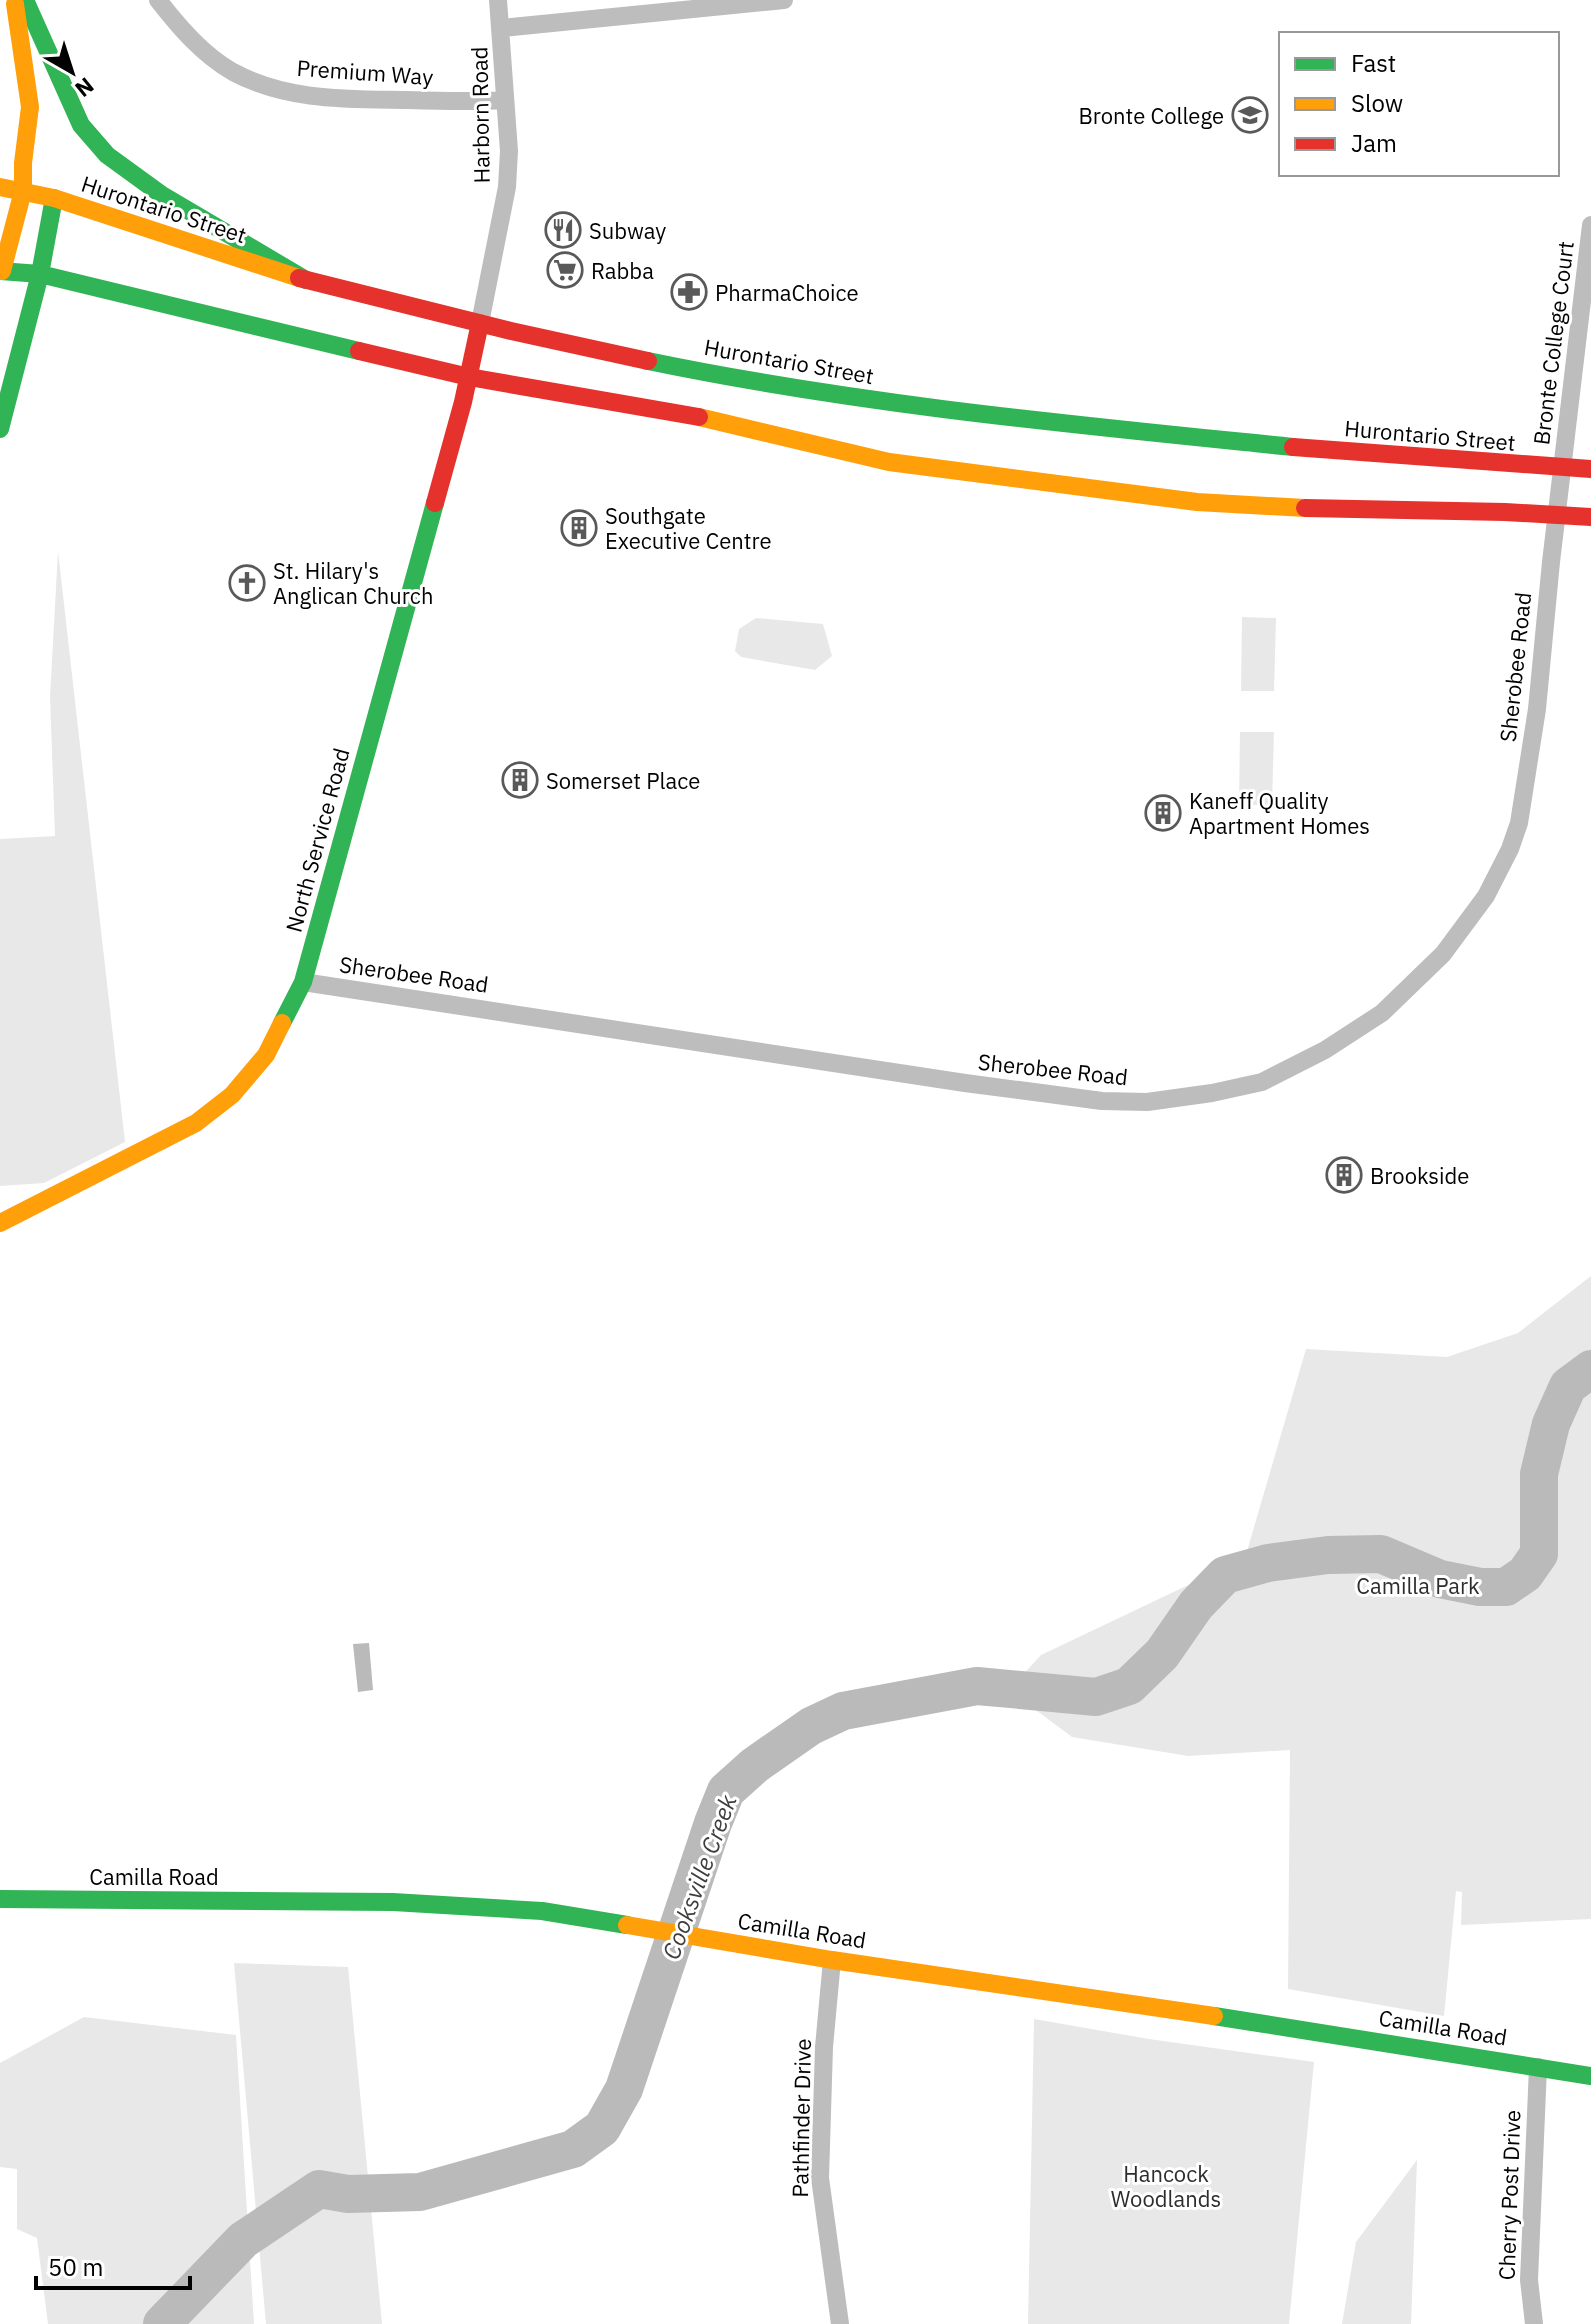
<svg xmlns="http://www.w3.org/2000/svg" width="1591" height="2324" viewBox="0 0 1591 2324" font-family="'IBM Plex Sans',sans-serif">
<style>
.green{fill:#e8e8e8}
.water{fill:#bababa}
.lines{fill:none;stroke-linecap:round;stroke-linejoin:round}
.river{stroke:#bababa;stroke-width:38}
.street{stroke:#bdbdbd;stroke-width:18}
.fast{stroke:#30b455;stroke-width:18}
.slow{stroke:#ff9f0a;stroke-width:18}
.jam{stroke:#e5322d;stroke-width:18}
.labels{text-anchor:middle;dominant-baseline:central;stroke-width:6;stroke-linejoin:round;paint-order:stroke}
.street-label{font-size:22px;fill:#000;stroke:#fff}
.poi-label{font-size:22px;fill:#000;stroke:#fff;text-anchor:start}
.park-label{font-size:22px;fill:#2d2d2d;stroke:#fff}
.water-label{font-size:24px;font-style:italic;fill:#3e3e3e;stroke:#fff}
</style>
<rect width="100%" height="100%" fill="#fff"/>
<!-- green -->
<path class="green" d="M 58,551 L 125,1142 L 44,1183 L 0,1186 L 0,839 L 55,836 L 50,697 Z
M 1242,617 L 1276,618 L 1274,691 L 1241,691 Z
M 756,618 L 823,624 L 832,656 L 815,670 L 741,657 L 735,651 L 739,629 Z
M 1240,732 L 1274,732 L 1272,805 L 1239,805 Z
M 1591,1276 L 1591,1919 L 1461,1925 L 1462,1892 L 1456,1891 L 1444,2016 L 1288,1989 L 1290,1750 L 1188,1756 L 1072,1737 L 1009,1690 L 1041,1655 L 1245,1558 L 1306,1349 L 1447,1357 L 1518,1333 Z
M 234,1963 L 348,1967 L 382,2324 L 266,2324 Z
M 84,2017 L 236,2035 L 254,2324 L 48,2324 L 37,2238 L 17,2229 L 17,2169 L 0,2167 L 0,2063 Z
M 1034,2019 L 1149,2039 L 1314,2062 L 1289,2324 L 1028,2324 Z
M 1417,2160 L 1411,2324 L 1342,2324 L 1356,2242 Z"/>
<!-- water -->
<path class="water" d="M 369,1643 L 373,1690 L 358,1692 L 353,1644 Z"/>
<g class="lines">
<!-- river -->
<path class="river" d="M 162,2324 L 243,2240 L 319,2189 L 348,2194 L 420,2192 L 573,2149 L 602,2128 L 624,2089 L 713,1823 L 726,1791 L 755,1765 L 811,1726 L 843,1711 L 977,1686 L 1096,1697 L 1129,1686 L 1162,1654 L 1196,1605 L 1225,1575 L 1268,1563 L 1328,1555 L 1381,1554 L 1440,1579 L 1480,1587 L 1506,1587 L 1525,1574 L 1539,1554 L 1539,1474 L 1551,1424 L 1568,1386 L 1591,1369"/>
<!-- street -->
<path class="street" d="M 158,0 C 179,27 203,55 233,72 C 287,101 347,99 407,100 C 440,101 472,102 505,100
M 502,28 L 784,0
M 480,323 L 507,187 L 509,151 L 498,0
M 303,982 L 965,1083 L 1102,1101 L 1147,1102 L 1212,1093 L 1262,1082 L 1325,1050 L 1382,1013 L 1443,954 L 1486,896 L 1510,849 L 1519,823 L 1537,709 L 1551,562 L 1591,225
M 832,1960 L 824,2047 L 820,2178 L 840,2324
M 1534,2324 L 1529,2280 L 1538,2067"/>
<!-- fast -->
<path class="fast" d="M 25,0 L 81,125 L 107,155 L 162,195 L 306,280
M 0,271 L 40,274 L 359,351
M 648,361 C 860,405 1077,425 1293,447
M 0,429 L 40,274 L 54,198
M 282,1023 L 303,982 L 435,503
M 0,1899 L 393,1902 L 542,1911 L 627,1925
M 1214,2016 L 1591,2076"/>
<!-- slow -->
<path class="slow" d="M 0,187 L 54,198 L 299,278
M 2,271 L 23,191 L 23,163 L 30,107 L 15,4
M 699,417 L 889,462 L 1197,502 L 1305,508
M 0,1223 L 196,1123 L 232,1095 L 266,1055 L 282,1023
M 627,1925 L 832,1960 L 1214,2016"/>
<!-- jam -->
<path class="jam" d="M 299,278 L 511,331 L 648,361
M 359,351 L 469,377 L 699,417
M 1293,447 L 1591,469
M 435,503 L 463,402 L 480,323
M 1305,508 L 1505,512 L 1591,517"/>
</g>
<!-- icons -->
<defs>
<symbol id="school-ring" viewBox="-11 -11 22 22"><circle r="9.5" fill="#fff" stroke="#595959" stroke-width="1.5"/><path d="M0-5L7-2L0 1L-7-2ZM-4 1L0 2.5L4 1V4Q0 6-4 4Z" fill="#595959"/></symbol>
<symbol id="restaurant-ring" viewBox="-11 -11 22 22"><circle r="9.5" fill="#fff" stroke="#595959" stroke-width="1.5"/><path d="M-5-6h1v4h1v-4h1v4h1v-4h1v5L-1.5 .5V6h-2V.5L-5-1ZM5-6V6H3V1.5H1.5Q1.5-4 5-6Z" fill="#595959"/></symbol>
<symbol id="supermarket-ring" viewBox="-11 -11 22 22"><circle r="9.5" fill="#fff" stroke="#595959" stroke-width="1.5"/><path d="M-6-5.5h2.5l.6 2H6L4.5 2H-2.5L-4.4-4H-6ZM-1.5 3.2a1.3 1.3 0 1 0 .1 0ZM3 3.2a1.3 1.3 0 1 0 .1 0Z" fill="#595959"/></symbol>
<symbol id="pharmacy-ring" viewBox="-11 -11 22 22"><circle r="9.5" fill="#fff" stroke="#595959" stroke-width="1.5"/><path d="M-2-6h4v4h4v4h-4v4h-4v-4h-4v-4h4Z" fill="#595959"/></symbol>
<symbol id="building-ring" viewBox="-11 -11 22 22"><circle r="9.5" fill="#fff" stroke="#595959" stroke-width="1.5"/><path d="M-4-6H4V6H1V3H-1V6H-4ZM-2.5-4.3h1.7v1.8h-1.7ZM.8-4.3h1.7v1.8H.8ZM-2.5-1h1.7V.8h-1.7ZM.8-1h1.7V.8H.8Z" fill="#595959"/></symbol>
<symbol id="church-ring" viewBox="-11 -11 22 22"><circle r="9.5" fill="#fff" stroke="#595959" stroke-width="1.5"/><path d="M-1.2-6h2.4v3.5h3.3v2.4h-3.3V6h-2.4V-.1h-3.3v-2.4h3.3Z" fill="#595959"/></symbol>
</defs>
<g fill-rule="evenodd">
<use href="#school-ring" x="1230" y="95" width="40" height="40"/>
<use href="#restaurant-ring" x="543" y="210" width="40" height="40"/>
<use href="#supermarket-ring" x="545" y="250" width="40" height="40"/>
<use href="#pharmacy-ring" x="669" y="272" width="40" height="40"/>
<use href="#building-ring" x="559" y="508" width="40" height="40"/>
<use href="#church-ring" x="227" y="563" width="40" height="40"/>
<use href="#building-ring" x="500" y="760" width="40" height="40"/>
<use href="#building-ring" x="1143" y="793" width="40" height="40"/>
<use href="#building-ring" x="1324" y="1155" width="40" height="40"/>
</g>
<g class="labels">
<!-- street labels -->
<g class="street-label">
<text transform="translate(365 72) rotate(4)">Premium Way</text>
<text transform="translate(480 115) rotate(-91)">Harborn Road</text>
<text transform="translate(164 209) rotate(18)">Hurontario Street</text>
<text transform="translate(1553 343) rotate(-83)">Bronte College Court</text>
<text transform="translate(789 361) rotate(10)">Hurontario Street</text>
<text transform="translate(1430 435) rotate(5)">Hurontario Street</text>
<text transform="translate(1515 667) rotate(-84)">Sherobee Road</text>
<text transform="translate(317 840) rotate(-75)">North Service Road</text>
<text transform="translate(414 974) rotate(8)">Sherobee Road</text>
<text transform="translate(1053 1069) rotate(6)">Sherobee Road</text>
<text x="154" y="1876">Camilla Road</text>
<text transform="translate(802 1930) rotate(9)">Camilla Road</text>
<text transform="translate(1443 2027) rotate(9)">Camilla Road</text>
<text transform="translate(801 2118) rotate(-89)">Pathfinder Drive</text>
<text transform="translate(1509 2195) rotate(-88)">Cherry Post Drive</text>
</g>
<!-- poi labels -->
<g class="poi-label">
<text x="1224" y="115" text-anchor="end">Bronte College</text>
<text x="589" y="230">Subway</text>
<text x="591" y="270">Rabba</text>
<text x="715" y="292">PharmaChoice</text>
<text x="605" y="515">Southgate<tspan x="605" dy="25">Executive Centre</tspan></text>
<text x="273" y="570">St. Hilary's<tspan x="273" dy="25">Anglican Church</tspan></text>
<text x="546" y="780">Somerset Place</text>
<text x="1189" y="800">Kaneff Quality<tspan x="1189" dy="25">Apartment Homes</tspan></text>
<text x="1370" y="1175">Brookside</text>
</g>
<!-- park labels -->
<g class="park-label">
<text x="1418" y="1585">Camilla Park</text>
<text x="1166" y="2173">Hancock<tspan x="1166" dy="25">Woodlands</tspan></text>
</g>
<!-- water labels -->
<g class="water-label">
<text transform="translate(699 1877) rotate(-70)">Cooksville Creek</text>
</g>
</g>
<!-- legend -->
<rect x="1279" y="32" width="280" height="144" fill="#ffffff" stroke="#999999" stroke-width="2"/>
<rect x="1295" y="58" width="40" height="12" fill="#30b455" stroke="#999999" stroke-width="2"/>
<text x="1351" y="72" font-size="24" fill="#000000">Fast</text>
<rect x="1295" y="98" width="40" height="12" fill="#ff9f0a" stroke="#999999" stroke-width="2"/>
<text x="1351" y="112" font-size="24" fill="#000000">Slow</text>
<rect x="1295" y="138" width="40" height="12" fill="#e5322d" stroke="#999999" stroke-width="2"/>
<text x="1351" y="152" font-size="24" fill="#000000">Jam</text>
<!-- north arrow -->
<g transform="translate(72 72) rotate(141)" stroke="#ffffff" stroke-width="6" paint-order="stroke">
<path d="M0-6L14 30L0 20L-14 30Z" fill="#000000"/>
<text y="-12" font-size="22" font-weight="bold" text-anchor="middle" fill="#000000">N</text>
</g>
<!-- scale -->
<path d="M36 2276v12h154v-12" fill="none" stroke="#000000" stroke-width="4"/>
<text x="48" y="2276" font-size="24" fill="#000000" stroke="#ffffff" stroke-width="6" paint-order="stroke">50 m</text>
</svg>
